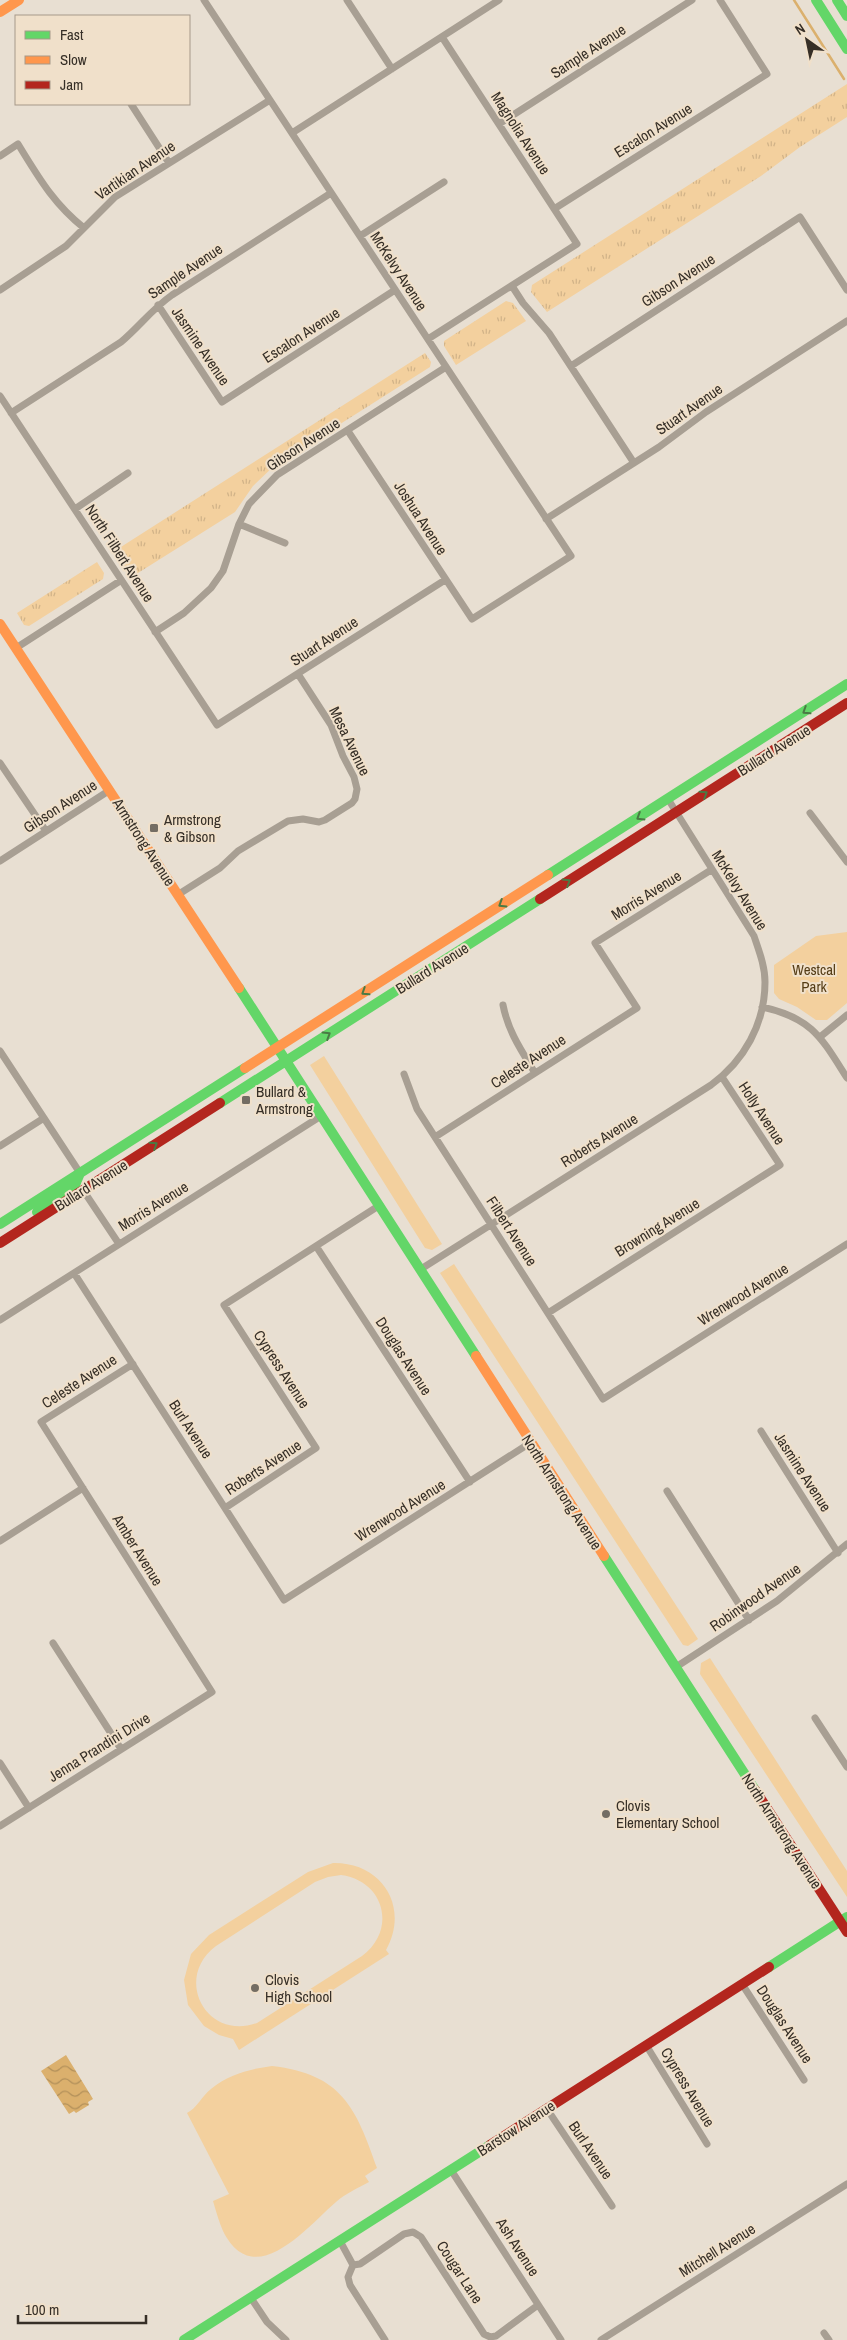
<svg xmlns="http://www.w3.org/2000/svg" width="847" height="2340" viewBox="0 0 847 2340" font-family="'Archivo Narrow',sans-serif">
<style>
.grass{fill:url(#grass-tufts)}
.park{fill:#f3d09e;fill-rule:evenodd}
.water{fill:url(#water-waves)}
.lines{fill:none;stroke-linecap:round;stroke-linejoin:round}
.stream{stroke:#dbb06d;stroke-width:2.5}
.street{stroke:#a89f93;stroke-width:7}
.fast{stroke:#63d668;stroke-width:10}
.slow{stroke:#ff974d;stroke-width:10}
.jam{stroke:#b3261e;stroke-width:10}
.oneway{stroke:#4a7a44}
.poi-dot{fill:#746d63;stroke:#f0e0ca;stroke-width:2}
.labels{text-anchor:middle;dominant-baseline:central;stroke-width:4;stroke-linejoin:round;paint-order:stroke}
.street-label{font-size:15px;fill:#362f27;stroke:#f0e0ca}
.poi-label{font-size:15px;fill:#362f27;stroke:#f0e0ca;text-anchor:start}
.park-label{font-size:15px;fill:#543c16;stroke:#f0e0ca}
</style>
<defs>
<pattern id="grass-tufts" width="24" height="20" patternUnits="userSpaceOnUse" patternTransform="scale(1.25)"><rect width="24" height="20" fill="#f3d09e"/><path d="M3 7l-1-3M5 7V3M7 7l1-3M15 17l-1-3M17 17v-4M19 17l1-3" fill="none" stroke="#d1b388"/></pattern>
<pattern id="water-waves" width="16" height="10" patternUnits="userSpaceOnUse" patternTransform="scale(1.25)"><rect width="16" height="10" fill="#dbb06d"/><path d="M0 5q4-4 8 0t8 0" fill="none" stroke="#b2905a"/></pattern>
</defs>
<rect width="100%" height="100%" fill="#e8dfd2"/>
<!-- grass -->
<path class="grass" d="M 847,84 L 847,117 L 800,147 L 761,176 L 547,312 L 531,292 L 532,285 Z
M 506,301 L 513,303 L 526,321 L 456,365 L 444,346 L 444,341 Z
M 425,353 L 431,362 L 430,367 L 274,466 L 253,486 L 235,512 L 130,578 L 113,552 Z
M 97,562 L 104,573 L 103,579 L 29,626 L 24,625 L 17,613 Z"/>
<!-- park -->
<path class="park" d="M 847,932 L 847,1003 L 827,1020 L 816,1020 L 797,1007 L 779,999 L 774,993 L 774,965 L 816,936 Z
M 324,1056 L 442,1244 L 432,1250 L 425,1248 L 310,1065 Z
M 454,1264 L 698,1639 L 688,1646 L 683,1645 L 440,1273 Z
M 710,1658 L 847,1871 L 847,1897 L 700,1674 L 701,1663 Z
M 333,1863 C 382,1862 410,1907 386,1950 L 389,1954 L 239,2050 L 233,2039 L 219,2035 L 204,2026 L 188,2005 L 184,1980 L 191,1954 L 209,1935 L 308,1872 ZM 341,1875 C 385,1881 397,1930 362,1956 L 257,2023 C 206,2041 173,1978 216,1946 L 315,1882 L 328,1877 Z
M 272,2066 C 342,2074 356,2108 377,2168 L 365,2176 L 369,2182 C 358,2188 345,2194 336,2202 C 307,2227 254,2293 223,2231 C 219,2222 216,2211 213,2201 L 229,2194 L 187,2113 C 197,2108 202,2096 211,2089 C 229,2074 250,2069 272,2066 Z"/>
<!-- water -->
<path class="water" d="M 66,2055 L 93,2099 L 88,2102 L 89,2105 L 76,2113 L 74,2111 L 69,2114 L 41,2071 Z"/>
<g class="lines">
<!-- stream -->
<path class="stream" d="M 794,0 L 844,79"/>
<!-- street -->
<path class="street" d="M 204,0 L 571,556 L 472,619 L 348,431
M 347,0 L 392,69
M 131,104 L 169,163
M 499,124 L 692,0
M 292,133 L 499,0
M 0,156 L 18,144 C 39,178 53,203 84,228
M 554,209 L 767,74 L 720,0
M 360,236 L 444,182
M 512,286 L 523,303 L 549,333 L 634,463
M 0,290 L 66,246 L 115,197 L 270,100
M 158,305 L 222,402 L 395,290
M 428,339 L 577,244 L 442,37
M 571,366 L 800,217 L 847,290
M 0,396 L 217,725 L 445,580
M 11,413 L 121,342 C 139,327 152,309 172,295 L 331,193
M 75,509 L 128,473
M 546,519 L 659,447 L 706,412 L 847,321
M 239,524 L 285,543
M 155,632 L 184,613 L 211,588 L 223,571 L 239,524 L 249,504 L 277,475 L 446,367
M 16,648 L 120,581
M 0,763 L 46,831
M 810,813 L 847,862
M 0,861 L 110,790
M 179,894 L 220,868 L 238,851 L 288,821 L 303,819 L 319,822 L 325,820 L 352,803 L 355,799 L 357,789 L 354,777 L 343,756 L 331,725 L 298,674
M 503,1005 C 508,1031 521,1050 535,1073
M 762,1007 C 812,1018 821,1037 847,1078
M 820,1037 L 847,1015
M 0,1051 L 80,1173
M 404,1074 L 417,1109 L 603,1399 L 847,1244
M 435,1137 L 637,1008 L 595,943 L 711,870
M 0,1146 L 44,1118
M 83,1190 L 119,1244
M 316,1246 L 470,1482
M 421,1269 L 711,1085 C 744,1061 765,1024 765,982 C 765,966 759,951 754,936 L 668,799
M 74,1273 L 284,1600 L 530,1443
M 548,1313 L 780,1165 L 722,1077
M 0,1320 L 321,1116
M 761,1431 L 838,1553
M 667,1491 L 749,1620
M 225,1508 L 316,1448 L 224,1305 L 380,1205
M 0,1541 L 83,1488
M 53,1643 L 121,1749
M 676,1667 L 777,1601 L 847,1544
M 815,1718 L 847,1767
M 0,1763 L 29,1808
M 0,1826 L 212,1692 L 41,1422 L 133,1364
M 742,1984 L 804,2080
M 646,2045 L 707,2144
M 547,2109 L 612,2206
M 451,2170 L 561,2340
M 340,2241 L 353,2265 L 348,2277 L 350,2285 L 385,2340
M 353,2265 L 360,2264 L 404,2234 L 413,2232 L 421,2237 L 484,2334 L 490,2337 L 496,2336 L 538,2305
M 251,2298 L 267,2322 L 286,2340
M 824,2333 L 829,2340
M 601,2340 L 847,2184"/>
<!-- fast -->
<path class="fast" d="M 816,0 L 847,49
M 837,0 L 847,16
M 548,875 L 847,684
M 239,988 L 476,1356
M 220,1103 L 540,899
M 37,1212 L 75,1185 L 80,1173
M 0,1224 L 245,1068
M 604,1556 L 755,1790
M 769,1967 L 847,1917
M 184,2340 L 490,2145"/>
<!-- slow -->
<path class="slow" d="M 0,12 L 19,0
M 0,624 L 239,988
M 245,1068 L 548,875
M 476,1356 L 604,1556"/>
<!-- jam -->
<path class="jam" d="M 540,899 L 847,703
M 0,1243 L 220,1103
M 755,1790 L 847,1932
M 490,2145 L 769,1967"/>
</g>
<!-- one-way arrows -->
<defs><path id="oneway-chevron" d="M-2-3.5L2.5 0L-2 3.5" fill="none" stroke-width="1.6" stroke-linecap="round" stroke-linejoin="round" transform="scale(1.25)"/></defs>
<g class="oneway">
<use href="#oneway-chevron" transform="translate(806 711) rotate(147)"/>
<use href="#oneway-chevron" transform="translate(704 794) rotate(-33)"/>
<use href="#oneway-chevron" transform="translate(640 817) rotate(148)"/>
<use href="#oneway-chevron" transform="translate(567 882) rotate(-32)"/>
<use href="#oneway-chevron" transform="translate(502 904) rotate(148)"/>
<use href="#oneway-chevron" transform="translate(365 992) rotate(147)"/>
<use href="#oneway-chevron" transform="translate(327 1035) rotate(-32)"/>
<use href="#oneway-chevron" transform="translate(154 1145) rotate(-33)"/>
</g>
<!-- markers -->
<g class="poi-dot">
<rect x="149" y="823" width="10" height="10" rx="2.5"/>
<rect x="241" y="1095" width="10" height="10" rx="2.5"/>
<circle cx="606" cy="1814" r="5"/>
<circle cx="255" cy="1988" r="5"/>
</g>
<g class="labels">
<!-- street labels -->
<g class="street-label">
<text transform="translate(588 51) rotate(-33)">Sample Avenue</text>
<text transform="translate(653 130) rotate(-32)">Escalon Avenue</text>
<text transform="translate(521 133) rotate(57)">Magnolia Avenue</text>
<text transform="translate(135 170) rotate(-34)">Vartikian Avenue</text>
<text transform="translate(185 271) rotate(-34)">Sample Avenue</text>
<text transform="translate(399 271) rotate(57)">McKelvy Avenue</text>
<text transform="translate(678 280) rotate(-33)">Gibson Avenue</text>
<text transform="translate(301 335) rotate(-33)">Escalon Avenue</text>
<text transform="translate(201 346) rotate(56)">Jasmine Avenue</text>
<text transform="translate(689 409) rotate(-35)">Stuart Avenue</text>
<text transform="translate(303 444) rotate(-33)">Gibson Avenue</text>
<text transform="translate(421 518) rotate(57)">Joshua Avenue</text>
<text transform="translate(120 553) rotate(57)">North Filbert Avenue</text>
<text transform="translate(324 641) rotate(-33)">Stuart Avenue</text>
<text transform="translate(350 741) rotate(64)">Mesa Avenue</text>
<text transform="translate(774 750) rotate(-32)">Bullard Avenue</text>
<text transform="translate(60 806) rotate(-33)">Gibson Avenue</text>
<text transform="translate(144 842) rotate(57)">Armstrong Avenue</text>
<text transform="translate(740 890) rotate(58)">McKelvy Avenue</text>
<text transform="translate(646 895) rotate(-32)">Morris Avenue</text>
<text transform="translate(432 968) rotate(-32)">Bullard Avenue</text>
<text transform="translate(528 1061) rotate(-33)">Celeste Avenue</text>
<text transform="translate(762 1113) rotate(57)">Holly Avenue</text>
<text transform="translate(599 1140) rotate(-32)">Roberts Avenue</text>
<text transform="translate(91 1185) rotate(-32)">Bullard Avenue</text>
<text transform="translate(153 1206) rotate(-32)">Morris Avenue</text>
<text transform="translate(657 1227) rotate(-32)">Browning Avenue</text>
<text transform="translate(512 1231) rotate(57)">Filbert Avenue</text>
<text transform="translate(743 1294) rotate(-32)">Wrenwood Avenue</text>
<text transform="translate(404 1356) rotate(57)">Douglas Avenue</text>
<text transform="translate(282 1369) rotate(57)">Cypress Avenue</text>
<text transform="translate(79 1381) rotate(-33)">Celeste Avenue</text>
<text transform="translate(191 1429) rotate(57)">Burl Avenue</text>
<text transform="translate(263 1467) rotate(-33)">Roberts Avenue</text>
<text transform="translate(803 1472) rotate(57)">Jasmine Avenue</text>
<text transform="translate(562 1492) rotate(57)">North Armstrong Avenue</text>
<text transform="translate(400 1510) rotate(-32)">Wrenwood Avenue</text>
<text transform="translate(138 1550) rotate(58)">Amber Avenue</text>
<text transform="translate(755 1597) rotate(-35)">Robinwood Avenue</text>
<text transform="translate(99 1747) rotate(-32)">Jenna Prandini Drive</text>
<text transform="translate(782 1831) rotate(57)">North Armstrong Avenue</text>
<text transform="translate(785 2024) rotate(57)">Douglas Avenue</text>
<text transform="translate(688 2087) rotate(59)">Cypress Avenue</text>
<text transform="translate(516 2128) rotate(-33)">Barstow Avenue</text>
<text transform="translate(591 2150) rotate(56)">Burl Avenue</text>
<text transform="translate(518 2247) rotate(57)">Ash Avenue</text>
<text transform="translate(717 2250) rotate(-32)">Mitchell Avenue</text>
<text transform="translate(460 2272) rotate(57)">Cougar Lane</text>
</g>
<!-- poi labels -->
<g class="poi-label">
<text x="164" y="819">Armstrong<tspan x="164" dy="17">&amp; Gibson</tspan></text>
<text x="256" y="1091">Bullard &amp;<tspan x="256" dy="17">Armstrong</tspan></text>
<text x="616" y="1805">Clovis<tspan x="616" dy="17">Elementary School</tspan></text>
<text x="265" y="1979">Clovis<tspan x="265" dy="17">High School</tspan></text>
</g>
<!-- park labels -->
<g class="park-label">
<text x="814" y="969">Westcal<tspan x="814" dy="17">Park</tspan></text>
</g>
</g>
<!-- legend -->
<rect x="15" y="15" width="175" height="90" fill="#f0e0ca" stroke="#a69989"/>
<rect x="25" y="31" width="25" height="8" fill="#63d668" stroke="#a69989"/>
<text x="60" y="40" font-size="15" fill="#362f27">Fast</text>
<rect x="25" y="56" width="25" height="8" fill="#ff974d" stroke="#a69989"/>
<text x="60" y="65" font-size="15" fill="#362f27">Slow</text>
<rect x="25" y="81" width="25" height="8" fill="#b3261e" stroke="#a69989"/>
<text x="60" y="90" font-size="15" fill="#362f27">Jam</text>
<!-- north arrow -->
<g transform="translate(807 40) rotate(327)" stroke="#f0e0ca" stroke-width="4" paint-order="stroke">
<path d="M0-4L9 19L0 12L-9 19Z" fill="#362f27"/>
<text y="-8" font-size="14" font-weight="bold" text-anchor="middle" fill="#362f27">N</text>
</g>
<!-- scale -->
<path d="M18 2315v8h128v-8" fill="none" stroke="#362f27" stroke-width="2.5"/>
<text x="25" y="2315" font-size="15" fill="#362f27" stroke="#f0e0ca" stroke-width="4" paint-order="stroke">100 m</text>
</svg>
